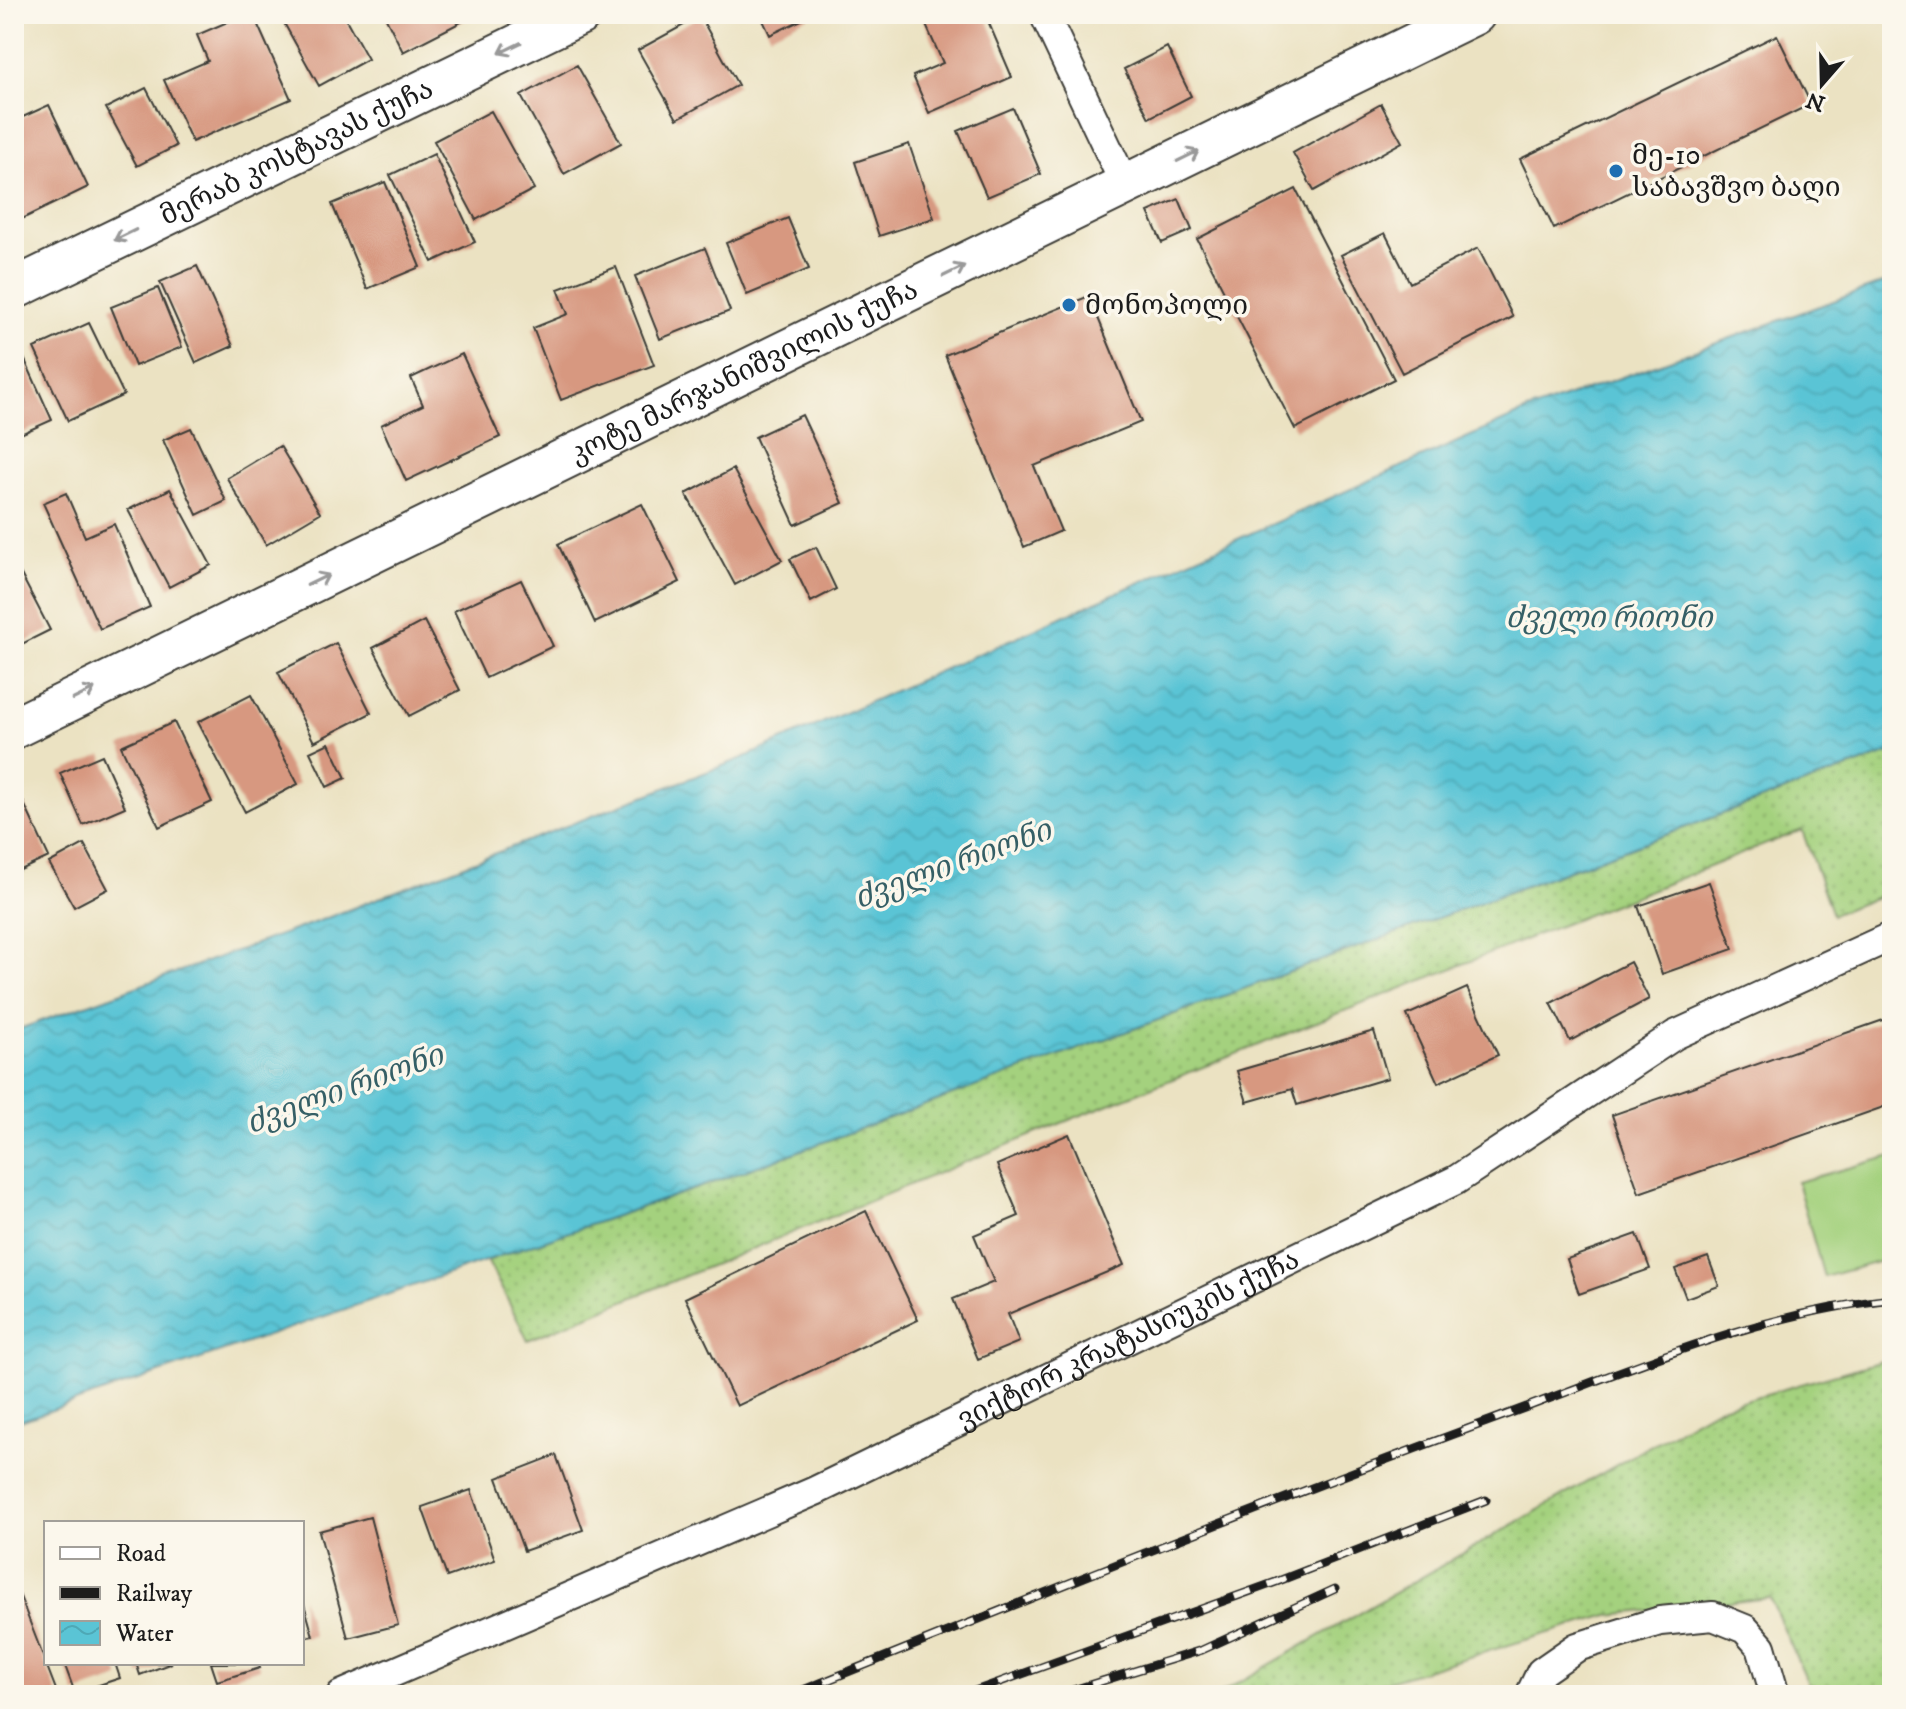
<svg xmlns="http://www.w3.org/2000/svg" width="1906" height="1709" viewBox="0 0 1906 1709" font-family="'IM FELL DW Pica','Noto Serif Georgian',serif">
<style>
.grass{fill:url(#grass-dots);stroke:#60764d;stroke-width:2}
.pitch{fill:#a4d17e;stroke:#60764d;stroke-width:2}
.water{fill:url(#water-waves);stroke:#3b7078;stroke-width:2}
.building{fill:#d79880}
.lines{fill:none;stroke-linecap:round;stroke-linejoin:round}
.street-casing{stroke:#3b3a35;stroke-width:32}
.secondary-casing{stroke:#3b3a35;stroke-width:44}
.street{stroke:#fff;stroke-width:28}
.secondary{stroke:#fff;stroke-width:40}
.rail-casing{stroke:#1c1c1c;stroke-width:9}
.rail{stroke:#fbf7ec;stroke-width:6;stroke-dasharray:18;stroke-linecap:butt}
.oneway{stroke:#999}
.poi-dot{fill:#1f6fb2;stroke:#fbf7ec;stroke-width:3}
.labels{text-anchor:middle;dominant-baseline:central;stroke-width:7;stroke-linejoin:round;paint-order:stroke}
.street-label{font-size:28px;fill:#1c1c1c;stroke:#fbf7ec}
.poi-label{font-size:28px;fill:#1c1c1c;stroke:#fbf7ec;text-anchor:start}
.water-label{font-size:30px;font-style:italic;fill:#355f66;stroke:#fbf7ec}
</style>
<defs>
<pattern id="grass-dots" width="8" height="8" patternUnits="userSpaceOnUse" patternTransform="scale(2)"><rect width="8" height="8" fill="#a4d17e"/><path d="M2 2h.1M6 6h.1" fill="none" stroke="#8db36c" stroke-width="1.8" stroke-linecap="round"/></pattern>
<pattern id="water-waves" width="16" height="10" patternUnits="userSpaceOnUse" patternTransform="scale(2)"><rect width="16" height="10" fill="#5ac4d5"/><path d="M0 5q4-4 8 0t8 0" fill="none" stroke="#4ea8b6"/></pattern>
</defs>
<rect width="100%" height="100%" fill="#fbf7ec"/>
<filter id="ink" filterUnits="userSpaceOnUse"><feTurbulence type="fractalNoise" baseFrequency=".0125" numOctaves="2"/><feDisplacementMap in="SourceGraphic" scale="16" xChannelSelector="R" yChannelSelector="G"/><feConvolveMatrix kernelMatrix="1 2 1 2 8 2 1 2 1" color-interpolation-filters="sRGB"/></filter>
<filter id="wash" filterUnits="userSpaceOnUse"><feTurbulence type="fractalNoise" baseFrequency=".006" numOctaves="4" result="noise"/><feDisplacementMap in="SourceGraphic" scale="32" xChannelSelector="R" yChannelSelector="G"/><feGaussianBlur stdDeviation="1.8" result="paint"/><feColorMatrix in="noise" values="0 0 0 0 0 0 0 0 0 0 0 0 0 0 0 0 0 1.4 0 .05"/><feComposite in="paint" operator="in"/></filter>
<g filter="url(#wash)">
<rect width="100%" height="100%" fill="#ebe2c2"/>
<!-- grass -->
<path class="grass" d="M 1892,752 L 1892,891 L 1832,915 L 1802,830 L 1069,1120 L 528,1340 L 487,1260 L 706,1185 Z
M 1892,1358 L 1892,1695 L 1813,1695 L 1770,1598 L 1609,1615 L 1342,1695 L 1217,1695 L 1714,1409 Z"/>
<!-- pitch -->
<path class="pitch" d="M 1892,1156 L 1892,1258 L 1824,1277 L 1797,1182 Z"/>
<!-- water -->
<path class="water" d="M 1892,280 L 1892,752 L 706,1185 L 14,1423 L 14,1031 L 319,921 L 743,758 L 1525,412 Z"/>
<g id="blocks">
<!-- building -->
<path class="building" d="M 246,14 L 253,14 L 291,99 L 192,142 L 164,80 L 208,61 L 197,35 Z
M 279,14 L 343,14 L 368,59 L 319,86 Z
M 384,14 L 464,14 L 467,19 L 403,52 Z
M 760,14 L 814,14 L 770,35 Z
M 921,14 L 985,14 L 1012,77 L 929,113 L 913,76 L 943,63 Z
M 700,16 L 738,85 L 677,119 L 638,50 Z
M 1777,35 L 1811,104 L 1554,229 L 1520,159 Z
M 1167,47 L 1191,96 L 1149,118 L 1124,69 Z
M 577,65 L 621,143 L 564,174 L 521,96 Z
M 146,88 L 176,146 L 137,166 L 106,108 Z
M 1381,104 L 1402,142 L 1314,191 L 1293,153 Z
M 49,105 L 88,187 L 14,223 L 14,121 Z
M 1013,108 L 1041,174 L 987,197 L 958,131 Z
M 491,111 L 534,189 L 476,220 L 434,141 Z
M 909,144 L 934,218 L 879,236 L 855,162 Z
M 434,154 L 475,242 L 432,262 L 390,175 Z
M 385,182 L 420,267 L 367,289 L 332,204 Z
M 1296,189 L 1394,379 L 1295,429 L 1197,239 Z
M 1179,199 L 1192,230 L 1162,243 L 1148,212 Z
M 788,218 L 809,269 L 747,295 L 726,243 Z
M 1385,233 L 1410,283 L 1478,248 L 1513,317 L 1402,373 L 1341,255 Z
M 705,248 L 730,311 L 660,339 L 635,276 Z
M 197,266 L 233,346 L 196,363 L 160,282 Z
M 616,267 L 654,365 L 561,400 L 533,328 L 568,314 L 558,289 Z
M 158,288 L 182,347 L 135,366 L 111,307 Z
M 1089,296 L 1141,422 L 1034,466 L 1061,531 L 1024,547 L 945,355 Z
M 89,323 L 124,395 L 68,421 L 34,348 Z
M 462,354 L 500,437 L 406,481 L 381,425 L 423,405 L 411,378 Z
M 24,358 L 52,420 L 14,437 L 14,362 Z
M 802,415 L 843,503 L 795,525 L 755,437 Z
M 191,428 L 226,501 L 197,515 L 163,440 Z
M 280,446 L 320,513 L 266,545 L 227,478 Z
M 733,469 L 782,560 L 735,585 L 686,494 Z
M 170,489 L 211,565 L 169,587 L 128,510 Z
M 66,493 L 85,537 L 114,524 L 150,607 L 100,629 L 43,503 Z
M 642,504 L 680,582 L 595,623 L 558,544 Z
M 816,547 L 836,589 L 811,602 L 790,559 Z
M 14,561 L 50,630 L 14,648 Z
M 521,580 L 553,646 L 486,678 L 454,611 Z
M 424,621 L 460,690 L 409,716 L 373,648 Z
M 336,643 L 371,713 L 314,742 L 278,672 Z
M 251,695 L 298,784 L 245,812 L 198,722 Z
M 174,722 L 212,802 L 159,827 L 121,746 Z
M 329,743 L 346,778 L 327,787 L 310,752 Z
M 102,755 L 125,807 L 83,825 L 60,773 Z
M 21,797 L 49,857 L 14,873 L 14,800 Z
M 84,844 L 108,889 L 74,907 L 49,863 Z
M 1709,882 L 1733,949 L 1662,974 L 1638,906 Z
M 1630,962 L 1649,999 L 1570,1041 L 1551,1003 Z
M 1467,988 L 1498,1055 L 1438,1083 L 1407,1015 Z
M 1892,1017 L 1892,1104 L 1639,1193 L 1612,1115 Z
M 1374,1031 L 1388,1078 L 1297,1105 L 1292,1089 L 1247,1102 L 1237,1071 Z
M 1069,1134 L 1124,1265 L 1008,1314 L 1019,1342 L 978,1359 L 953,1299 L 994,1282 L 974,1235 L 1019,1216 L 997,1165 Z
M 866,1211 L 918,1320 L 737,1406 L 685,1298 Z
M 1637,1234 L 1650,1269 L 1579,1294 L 1567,1259 Z
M 1708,1257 L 1719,1286 L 1686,1298 L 1675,1269 Z
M 556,1455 L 583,1530 L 524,1551 L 497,1478 Z
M 471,1490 L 495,1560 L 447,1577 L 422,1507 Z
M 370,1517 L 398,1625 L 348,1638 L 319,1531 Z
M 14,1581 L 58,1695 L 14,1695 Z
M 302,1597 L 313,1636 L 302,1638 Z
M 64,1663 L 115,1663 L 120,1678 L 75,1693 Z
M 136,1663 L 172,1663 L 140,1675 Z
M 211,1663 L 258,1663 L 260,1668 L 217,1681 Z"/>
</g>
</g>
<g filter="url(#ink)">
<use href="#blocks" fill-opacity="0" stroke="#3b3a35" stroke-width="2"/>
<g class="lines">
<defs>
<g id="street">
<path d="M 1044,14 L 1126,187"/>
<path id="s1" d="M 341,1695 L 815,1491 L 1456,1180 L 1675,1035 L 1892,936"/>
<path d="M 1530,1695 L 1541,1672 L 1577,1647 L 1660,1621 L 1713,1616 L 1745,1629 L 1761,1647 L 1775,1695"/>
</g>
<g id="secondary">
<path id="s2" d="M 14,289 L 581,14"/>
<path id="s3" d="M 14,728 L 1475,14"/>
</g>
</defs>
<!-- street casing -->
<use href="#street" class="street-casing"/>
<!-- secondary casing -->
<use href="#secondary" class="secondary-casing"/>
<!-- street -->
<use href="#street" class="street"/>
<!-- secondary -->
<use href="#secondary" class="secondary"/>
<defs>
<path id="rail" d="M 791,1695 C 1026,1600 1261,1505 1500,1417 C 1628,1370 1755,1313 1892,1299
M 964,1695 L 1276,1582 L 1486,1500
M 1057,1695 L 1202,1650 L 1335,1589"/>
</defs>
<!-- rail casing -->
<use href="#rail" class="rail-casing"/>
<!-- rail -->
<use href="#rail" class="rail"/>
</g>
<!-- one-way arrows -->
<defs><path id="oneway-shaft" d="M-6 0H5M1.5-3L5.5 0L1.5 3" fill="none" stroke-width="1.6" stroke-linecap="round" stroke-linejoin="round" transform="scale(2)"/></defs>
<g class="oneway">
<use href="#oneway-shaft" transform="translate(510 48) rotate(154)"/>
<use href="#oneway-shaft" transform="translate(1188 156) rotate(-26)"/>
<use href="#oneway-shaft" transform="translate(125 235) rotate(154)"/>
<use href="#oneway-shaft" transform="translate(954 271) rotate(-26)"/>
<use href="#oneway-shaft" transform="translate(318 580) rotate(-26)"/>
<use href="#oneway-shaft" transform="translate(84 694) rotate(-26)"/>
</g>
</g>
<!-- markers -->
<g class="poi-dot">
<circle cx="1616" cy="171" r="8"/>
<circle cx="1069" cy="305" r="8"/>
</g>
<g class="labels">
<!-- street labels -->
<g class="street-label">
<text stroke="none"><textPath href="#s2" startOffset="314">მერაბ კოსტავას ქუჩა</textPath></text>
<text stroke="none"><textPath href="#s3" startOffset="812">კოტე მარჯანიშვილის ქუჩა</textPath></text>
<text stroke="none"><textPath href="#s1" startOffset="864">ვიქტორ კრატასიუკის ქუჩა</textPath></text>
</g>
<!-- poi labels -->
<g class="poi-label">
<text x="1632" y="155">მე-10<tspan x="1632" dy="32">საბავშვო ბაღი</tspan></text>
<text x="1085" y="305">მონოპოლი</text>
</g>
<!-- water labels -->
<g class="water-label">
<text x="1609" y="618">ძველი რიონი</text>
<text transform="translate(953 865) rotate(-20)">ძველი რიონი</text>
<text transform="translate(345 1090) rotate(-20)">ძველი რიონი</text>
</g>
</g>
<!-- margin -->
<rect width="1906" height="1709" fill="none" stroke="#fbf7ec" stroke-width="48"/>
<!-- legend -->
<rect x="44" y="1521" width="260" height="144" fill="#fbf7ec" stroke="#a29f99" stroke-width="2"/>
<rect x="60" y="1547" width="40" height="12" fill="#ffffff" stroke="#a29f99" stroke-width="2"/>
<text x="116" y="1561" font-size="24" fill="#1c1c1c">Road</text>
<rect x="60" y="1587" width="40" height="12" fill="#1c1c1c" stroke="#a29f99" stroke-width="2"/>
<text x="116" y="1601" font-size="24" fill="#1c1c1c">Railway</text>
<rect x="60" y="1621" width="40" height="24" fill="url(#water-waves)" stroke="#a29f99" stroke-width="2"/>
<text x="116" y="1641" font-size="24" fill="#1c1c1c">Water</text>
<!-- north arrow -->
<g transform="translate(1822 84) rotate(200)" stroke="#fbf7ec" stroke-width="6" paint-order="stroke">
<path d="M0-6L14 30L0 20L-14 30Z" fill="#1c1c1c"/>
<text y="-12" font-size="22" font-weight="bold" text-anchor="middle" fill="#1c1c1c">N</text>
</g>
</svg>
